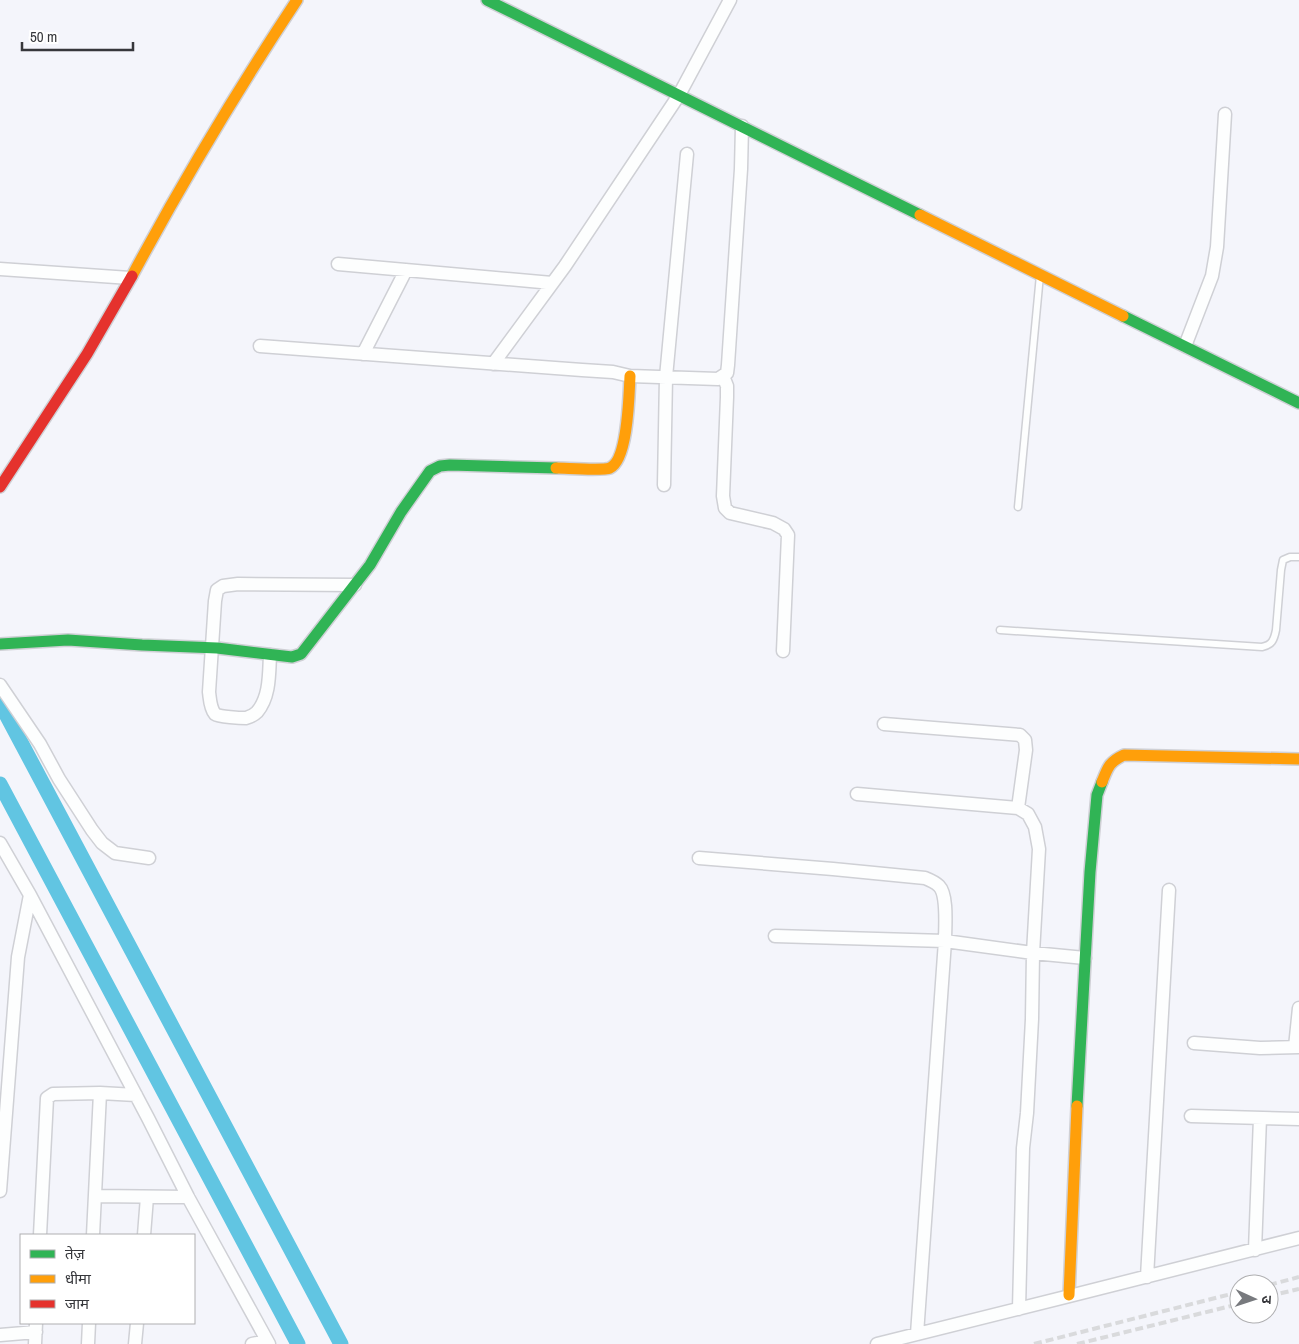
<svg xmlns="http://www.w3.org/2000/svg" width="1299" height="1344" viewBox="0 0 1299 1344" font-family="'Archivo Narrow','Noto Sans Devanagari',sans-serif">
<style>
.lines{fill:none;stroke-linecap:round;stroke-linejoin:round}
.canal{stroke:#61c5e2;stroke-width:15}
.lane-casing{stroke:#cfd0d5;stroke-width:9}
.street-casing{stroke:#cfd0d5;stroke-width:15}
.fast-casing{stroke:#cfd0d5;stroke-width:14}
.slow-casing{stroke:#cfd0d5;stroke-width:14}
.jam-casing{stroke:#cfd0d5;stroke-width:14}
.lane{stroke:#fdfefe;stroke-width:6}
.street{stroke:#fdfefe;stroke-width:12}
.fast{stroke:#30b455;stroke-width:11}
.slow{stroke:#ff9f0a;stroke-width:11}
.jam{stroke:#e5322d;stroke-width:11}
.rail{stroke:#d9dadc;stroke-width:4;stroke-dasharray:8 4;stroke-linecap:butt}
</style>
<rect width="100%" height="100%" fill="#f4f5fb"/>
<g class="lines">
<!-- canal -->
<path class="canal" d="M 0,703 L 341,1344
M 0,784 L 298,1344"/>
<defs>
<path id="lane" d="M 1018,507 L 1040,275
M 1000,630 L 1262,647 C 1272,645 1274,640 1276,630 L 1281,570 L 1283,560 L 1290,557 L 1299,557"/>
<path id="street" d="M 338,264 L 552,283
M 0,269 L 130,278
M 260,346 L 582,370 L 613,372 L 630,376 L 718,379 L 727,373 L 728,365 L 741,169 L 742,126
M 1185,346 L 1212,276 L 1217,247 L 1225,114
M 363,354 L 406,270
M 493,364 L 565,266 L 679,95 L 730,0
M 723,376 L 727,386 L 727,397 L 723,496 L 725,508 L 730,513 L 773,523 L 784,529 L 788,535 L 783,651
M 664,485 L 666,377 L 687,154
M 270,655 C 269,674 270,697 257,712 C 254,715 250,717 246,718 C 241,718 219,717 215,714 C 210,708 210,699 209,692 L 215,601 L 217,590 L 223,586 L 238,584 L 355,585
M 0,685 L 40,744 L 59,779 L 92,830 L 102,843 L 115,853 L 149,858
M 884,724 L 1020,735 L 1025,740 L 1026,750 L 1018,808
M 857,794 L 1018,808 L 1028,814 L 1035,827 L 1039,849 L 1033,953 L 1032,1019 L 1027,1113 L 1023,1148 L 1019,1309
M 0,843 L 30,895 L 148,1118 L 188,1197 L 269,1344
M 699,858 L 833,869 L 925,878 C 930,880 935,882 939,886 C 948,895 945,927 945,941 L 917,1334
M 775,936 L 945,941 L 1033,953 L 1085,958
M 1194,1043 L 1260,1048 L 1299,1047
M 1295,1047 L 1299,1008
M 1191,1116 L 1299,1119
M 0,1191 L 18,957 L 30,895
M 95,1196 L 188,1197
M 40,1235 L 47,1098 L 53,1094 L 100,1093
M 93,1235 L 100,1093 L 136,1095
M 144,1235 L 147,1197
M 1255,1250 L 1260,1118
M 1147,1277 L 1169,890
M 0,1335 L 36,1332
M 35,1344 L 36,1323
M 88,1344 L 89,1323
M 135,1344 L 137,1323
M 252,1344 L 267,1341
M 877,1344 C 1018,1309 1158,1274 1299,1238"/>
<path id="fast" d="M 487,0 L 920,215
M 1123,316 L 1299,403
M 0,644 L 68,640 L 142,645 L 217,648 L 292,657 L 301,654 L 370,565 L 401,512 L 430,471 L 440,466 L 450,465 L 556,468
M 1077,1106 L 1090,872 L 1097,795 L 1102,782"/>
<path id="slow" d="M 920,215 L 1123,316
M 132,276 C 183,181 238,89 297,0
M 556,468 C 566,468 602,471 610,468 C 628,460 629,395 630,376
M 1102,782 C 1108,767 1109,762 1124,755 L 1299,759
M 1069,1295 L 1077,1106"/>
<path id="jam" d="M 0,487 L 87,354 L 132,276"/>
</defs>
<!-- lane casing -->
<use href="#lane" class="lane-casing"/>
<!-- street casing -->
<use href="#street" class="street-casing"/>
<!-- fast casing -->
<use href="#fast" class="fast-casing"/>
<!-- slow casing -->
<use href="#slow" class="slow-casing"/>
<!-- jam casing -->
<use href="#jam" class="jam-casing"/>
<!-- lane -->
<use href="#lane" class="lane"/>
<!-- street -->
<use href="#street" class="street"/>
<!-- fast -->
<use href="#fast" class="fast"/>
<!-- slow -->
<use href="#slow" class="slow"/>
<!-- jam -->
<use href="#jam" class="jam"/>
<!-- rail -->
<path class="rail" d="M 1269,1285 L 1299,1277
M 1269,1296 L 1299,1289
M 1034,1344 L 1239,1292
M 1077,1344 L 1239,1304"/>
</g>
<!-- legend -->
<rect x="20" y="1234" width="175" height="90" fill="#ffffff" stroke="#afafb1"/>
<rect x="30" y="1250" width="25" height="8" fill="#30b455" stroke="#afafb1"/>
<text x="65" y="1259" font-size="15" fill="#36373b">तेज़</text>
<rect x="30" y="1275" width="25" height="8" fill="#ff9f0a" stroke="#afafb1"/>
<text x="65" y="1284" font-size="15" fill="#36373b">धीमा</text>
<rect x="30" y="1300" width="25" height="8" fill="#e5322d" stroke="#afafb1"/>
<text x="65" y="1309" font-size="15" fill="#36373b">जाम</text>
<!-- north arrow -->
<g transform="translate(1254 1299) rotate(93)"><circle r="24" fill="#ffffff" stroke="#afafb1"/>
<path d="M0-4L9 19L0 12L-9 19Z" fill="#787a7e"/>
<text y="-8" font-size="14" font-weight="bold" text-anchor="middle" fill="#36373b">उ</text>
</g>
<!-- scale -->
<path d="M22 42v8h111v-8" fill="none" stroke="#36373b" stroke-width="2.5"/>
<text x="30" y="42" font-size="15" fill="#36373b" stroke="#ffffff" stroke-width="4" paint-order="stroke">50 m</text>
</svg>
